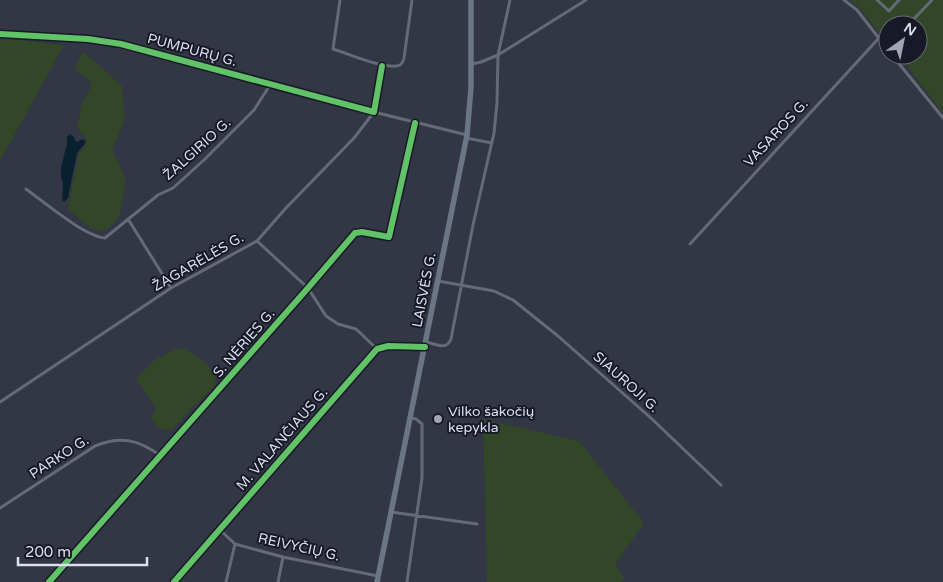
<svg xmlns="http://www.w3.org/2000/svg" width="943" height="582" viewBox="0 0 943 582" font-family="'Varela Round',sans-serif">
<style>
.green{fill:#324628}
.water{fill:#09212f}
.lines{fill:none;stroke-linecap:round;stroke-linejoin:round}
.minor{stroke:#636b75;stroke-width:3}
.primary{stroke:#6a7585;stroke-width:5.5}
.cycleway-casing{stroke:#171a26;stroke-width:9}
.cycleway{stroke:#61c268;stroke-width:6}
.poi-dot{fill:#a0a4b4;stroke:#171a26;stroke-width:2}
.labels{text-anchor:middle;dominant-baseline:central;stroke-width:4;stroke-linejoin:round;paint-order:stroke}
.street-label{font-size:14px;fill:#dbdff0;stroke:#171a26}
.poi-label{font-size:14px;fill:#dbdff0;stroke:#171a26;text-anchor:start}
</style>
<rect width="100%" height="100%" fill="#333644"/>
<!-- green -->
<path class="green" d="M 850,0 L 943,0 L 943,113 L 902,59 L 905,55 L 918,55 L 918,40 L 920,37 L 918,34 L 918,25 L 912,25 L 908,20 L 903,25 L 888,25 L 888,40 L 886,41 L 858,6 Z
M 0,38 L 64,45 L 0,161 Z
M 82,53 L 85,53 L 122,86 L 125,120 L 112,149 L 125,177 L 125,186 L 120,214 L 115,223 L 103,232 L 91,228 L 68,209 L 79,154 L 87,142 L 85,137 L 77,127 L 82,103 L 92,85 L 88,79 L 75,69 Z
M 175,349 L 186,349 L 208,365 L 215,375 L 216,384 L 201,400 L 193,406 L 172,430 L 159,429 L 151,419 L 156,408 L 136,379 L 153,361 Z
M 483,419 L 579,441 L 644,523 L 615,565 L 624,577 L 621,582 L 487,582 Z"/>
<!-- water -->
<path class="water" d="M 70,134 L 74,137 L 76,142 L 77,142 L 83,139 L 86,142 L 77,153 L 68,198 L 64,202 L 62,200 L 63,184 L 61,178 L 61,167 L 67,144 L 67,137 Z"/>
<g class="lines">
<!-- minor -->
<path class="minor" d="M 340,0 L 333,49 C 347,53 387,71 400,65 C 403,63 403,62 404,58 L 412,0
M 844,0 L 857,10 L 888,50
M 877,0 L 889,11 L 899,0
M 908,25 L 932,0
M 0,34 L 88,39 L 121,44 L 374,112 L 382,66
M 892,55 L 943,118
M 472,64 L 481,62 L 498,55 L 586,0
M 466,138 L 492,143
M 26,189 C 44,202 84,236 105,238 L 158,195 L 173,188 L 204,160 L 254,110 L 270,85
M 128,219 L 171,288
M 257,241 L 308,288 L 326,316 L 338,324 L 356,329 L 377,349
M 690,244 L 879,38
M 438,281 L 494,291 L 513,300 L 558,336 L 652,419 L 721,485
M 426,342 C 437,344 446,351 451,339 L 473,225 L 494,133 L 497,103 L 498,55 L 510,0
M 0,402 L 171,288 L 257,241 L 286,208 L 354,138 L 374,112 L 467,135
M 0,508 L 95,446 C 121,435 139,440 161,456
M 391,512 L 477,524
M 220,530 L 235,544 L 283,557 L 378,576
M 49,582 L 308,288 L 355,233 L 362,232 L 389,237 L 415,123
M 174,582 L 377,349 L 388,346 L 424,347
M 226,582 L 235,544
M 278,582 L 283,557
M 407,582 L 422,478 L 422,424 L 416,419 L 411,418"/>
<!-- primary -->
<path class="primary" d="M 377,582 L 467,135 L 471,87 L 471,0"/>
<defs>
<path id="cycleway" d="M 0,34 L 88,39 L 121,44 L 374,112 L 382,66
M 49,582 L 308,288 L 355,233 L 362,232 L 389,237 L 415,123
M 174,582 L 377,349 L 388,346 L 425,347"/>
</defs>
<!-- cycleway casing -->
<use href="#cycleway" class="cycleway-casing"/>
<!-- cycleway -->
<use href="#cycleway" class="cycleway"/>
</g>
<!-- markers -->
<circle class="poi-dot" cx="438" cy="419" r="5"/>
<g class="labels">
<!-- street labels -->
<g class="street-label">
<text transform="translate(192 50) rotate(15)">PUMPURŲ G.</text>
<text transform="translate(776 133) rotate(-47)">VASAROS G.</text>
<text transform="translate(197 149) rotate(-42)">ŽALGIRIO G.</text>
<text transform="translate(198 262) rotate(-30)">ŽAGARĖLĖS G.</text>
<text transform="translate(424 290) rotate(-79)">LAISVĖS G.</text>
<text transform="translate(244 343) rotate(-49)">S. NĖRIES G.</text>
<text transform="translate(626 382) rotate(42)">SIAUROJI G.</text>
<text transform="translate(282 439) rotate(-49)">M. VALANČIAUS G.</text>
<text transform="translate(59 457) rotate(-33)">PARKO G.</text>
<text transform="translate(299 547) rotate(13)">REIVYČIŲ G.</text>
</g>
<!-- poi labels -->
<g class="poi-label">
<text x="448" y="411">Vilko šakočių<tspan x="448" dy="16">kepykla</tspan></text>
</g>
</g>
<!-- north arrow -->
<g transform="translate(903 40) rotate(33)"><circle r="24" fill="#171a26" stroke="#656977"/>
<path d="M0-4L9 19L0 12L-9 19Z" fill="#a0a4b4"/>
<text y="-8" font-size="14" font-weight="bold" text-anchor="middle" fill="#dbdff0">N</text>
</g>
<!-- scale -->
<path d="M18 557v8h129v-8" fill="none" stroke="#dbdff0" stroke-width="2.5"/>
<text x="25" y="557" font-size="15" fill="#dbdff0" stroke="#171a26" stroke-width="4" paint-order="stroke">200 m</text>
</svg>
